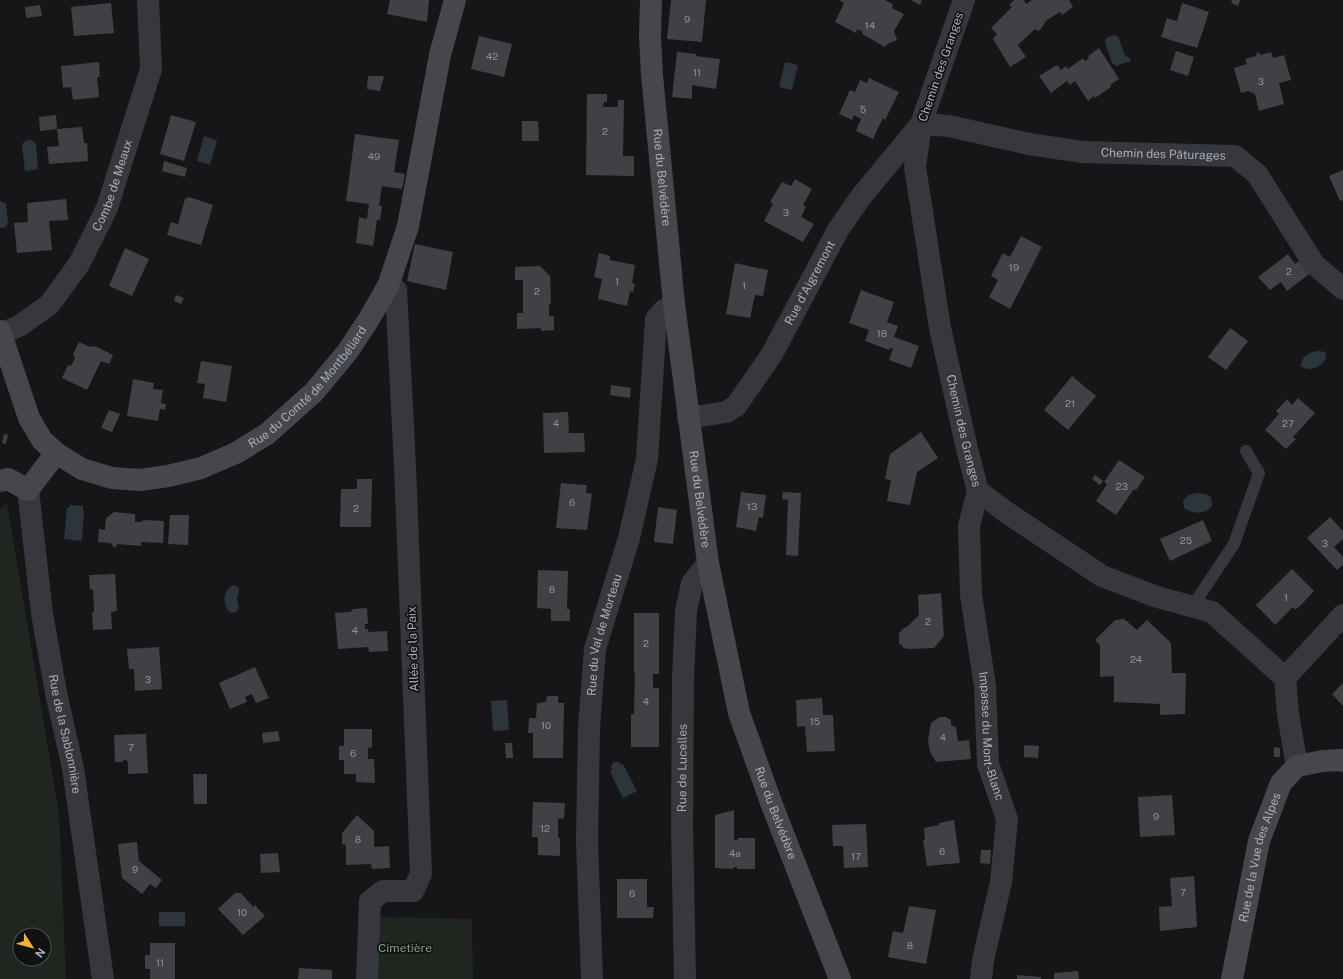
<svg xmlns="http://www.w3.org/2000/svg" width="1343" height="979" viewBox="0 0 1343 979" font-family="'Public Sans',sans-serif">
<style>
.green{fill:#1e261f;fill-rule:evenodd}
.water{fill:#2c353c}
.building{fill:#404145}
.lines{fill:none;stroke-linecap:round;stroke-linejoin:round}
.lane{stroke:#37383d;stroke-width:12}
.street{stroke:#37383d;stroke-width:22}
.secondary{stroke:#45474d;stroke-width:22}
.labels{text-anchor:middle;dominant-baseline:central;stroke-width:3.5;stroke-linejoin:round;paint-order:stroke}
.number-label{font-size:10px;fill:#8e929b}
.street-label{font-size:12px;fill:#a8adb8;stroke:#111113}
.park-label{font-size:12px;fill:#7fa381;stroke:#111113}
</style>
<rect width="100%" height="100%" fill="#161618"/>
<!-- green -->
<path class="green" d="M 7,503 L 59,813 L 66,979 L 0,979 L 0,509 ZM 20,935 L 44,935 L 44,959 L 20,959 Z
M 375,917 L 472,919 L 473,979 L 373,979 Z"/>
<!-- water -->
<path class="water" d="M 1114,35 L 1118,36 L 1125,56 L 1129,57 L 1131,61 L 1116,66 L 1112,63 L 1105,42 L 1106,38 Z
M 785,62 L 798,65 L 792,90 L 779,87 Z
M 204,136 L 217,141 L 210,165 L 197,161 Z
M 27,140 L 32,140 L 36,144 L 38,169 L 25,171 L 22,144 Z
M 0,201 L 6,204 L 8,223 L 6,227 L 0,228 Z
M 1319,351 L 1325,352 C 1329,361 1318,369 1309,369 C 1306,369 1303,367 1300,366 C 1303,356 1308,352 1319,351 Z
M 1197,493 L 1206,494 L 1211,497 L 1212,506 C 1205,515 1193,514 1184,508 L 1183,500 L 1189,495 Z
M 70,505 L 83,506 L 83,511 L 84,511 L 82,541 L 64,539 L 67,508 L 69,508 Z
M 234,585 L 238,587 L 239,590 L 237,599 L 239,608 L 236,612 L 231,613 C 222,606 222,590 234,585 Z
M 507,700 L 509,730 L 493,731 L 491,701 Z
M 614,762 L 619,762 L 622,765 L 623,764 L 637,791 L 623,798 L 610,772 L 612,770 L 611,766 Z
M 159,912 L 185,912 L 185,926 L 159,926 Z"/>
<!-- building -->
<path class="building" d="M 390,0 L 429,0 L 427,22 L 387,14 Z
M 671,0 L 706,0 L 702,42 L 667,39 Z
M 839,0 L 885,0 L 893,4 L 892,8 L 904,14 L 894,31 L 897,40 L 887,44 L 885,47 L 862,34 L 863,32 L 857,29 L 856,33 L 835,22 L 844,3 Z
M 911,0 L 922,0 L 920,5 Z
M 1014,0 L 1024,0 L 1026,4 L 1032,0 L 1069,0 L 1073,7 L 1062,15 L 1060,12 L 1047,20 L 1039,31 L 1035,29 L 1018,45 L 1026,57 L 1010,67 L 993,39 L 997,34 L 991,28 L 1012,7 L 1009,5 Z
M 1232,0 L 1240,0 L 1238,6 L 1231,3 Z
M 111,3 L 114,33 L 74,36 L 71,7 Z
M 1182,3 L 1209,12 L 1197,48 L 1161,37 L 1167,18 L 1177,21 Z
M 40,5 L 42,16 L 26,18 L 25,7 Z
M 479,36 L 512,44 L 504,77 L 471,69 Z
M 1099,48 L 1119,79 L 1110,85 L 1111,87 L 1095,98 L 1094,96 L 1088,101 L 1075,81 L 1070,85 L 1067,81 L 1051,93 L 1039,76 L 1057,65 L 1061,70 L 1066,66 L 1068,69 L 1083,58 L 1085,61 L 1089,58 L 1088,56 Z
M 1176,51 L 1194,57 L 1188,76 L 1170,70 Z
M 677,52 L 696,54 L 696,56 L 720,59 L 716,89 L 692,85 L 692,99 L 672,97 Z
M 1257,52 L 1261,55 L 1271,52 L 1273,58 L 1284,55 L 1291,80 L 1279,83 L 1284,104 L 1259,111 L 1255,94 L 1248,91 L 1241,93 L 1234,68 L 1247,64 L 1245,59 L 1256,56 Z
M 99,62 L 100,77 L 97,77 L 99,97 L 73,100 L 71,87 L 63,88 L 61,66 Z
M 368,76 L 384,76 L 380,91 L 367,89 Z
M 869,78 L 899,92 L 885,120 L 883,118 L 873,139 L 856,131 L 861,119 L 854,115 L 852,120 L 839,114 L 850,90 L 855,92 L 860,80 L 867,83 Z
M 587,94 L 607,94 L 607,102 L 604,102 L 603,107 L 618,107 L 618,100 L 624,100 L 623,156 L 634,156 L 634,176 L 586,175 Z
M 56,115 L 57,129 L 40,131 L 39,117 Z
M 171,115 L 196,122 L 184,161 L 160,154 Z
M 522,121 L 538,121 L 539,141 L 522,141 Z
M 82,127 L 84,143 L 87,143 L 88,161 L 49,164 L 47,147 L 59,146 L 57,129 Z
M 355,134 L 399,140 L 394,172 L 405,174 L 402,189 L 382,186 L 379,206 L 382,206 L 380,220 L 377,220 L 373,246 L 356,243 L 359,217 L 367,219 L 369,204 L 346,201 Z
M 164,161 L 187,168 L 185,177 L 162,171 Z
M 1343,170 L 1343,200 L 1340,201 L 1329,176 Z
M 795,179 L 812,189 L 803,205 L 806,207 L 801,217 L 814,224 L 803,242 L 764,221 L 773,204 L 770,202 L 782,182 L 791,186 Z
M 189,197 L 213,205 L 201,245 L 167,235 L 171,222 L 178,224 L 185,199 Z
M 66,199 L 68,220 L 49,221 L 52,250 L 17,253 L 14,223 L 28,222 L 27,203 Z
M 1021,236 L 1042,247 L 1010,309 L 989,297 L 998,280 L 991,276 L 1003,253 L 1010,257 Z
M 415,244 L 453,252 L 446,290 L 407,281 Z
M 125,248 L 149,259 L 132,296 L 109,286 Z
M 599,253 L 610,256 L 610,260 L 635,265 L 632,283 L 635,284 L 633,292 L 630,291 L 627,306 L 598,299 L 602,279 L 594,277 Z
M 1288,254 L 1295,264 L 1303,258 L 1313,271 L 1287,291 L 1281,282 L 1270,290 L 1258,277 Z
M 735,263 L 768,270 L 763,296 L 755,295 L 750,318 L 726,314 Z
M 540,266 L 550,276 L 551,303 L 549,305 L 549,316 L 554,316 L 554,330 L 541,331 L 541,328 L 517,329 L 517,313 L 523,313 L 523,280 L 515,280 L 515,267 Z
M 861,290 L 894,302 L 887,322 L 898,326 L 894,337 L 919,346 L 911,368 L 889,360 L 893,349 L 890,348 L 889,350 L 865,341 L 869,330 L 849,323 Z
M 176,295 L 184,298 L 181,304 L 174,301 Z
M 1230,328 L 1248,341 L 1226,370 L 1208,357 Z
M 79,342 L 90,347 L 95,346 L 113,355 L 109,364 L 101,361 L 87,390 L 62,378 L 68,365 L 71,366 L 75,358 L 73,354 Z
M 201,361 L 232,366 L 226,402 L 203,398 L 205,384 L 197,383 Z
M 1072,376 L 1096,396 L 1068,430 L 1044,410 Z
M 133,379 L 154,383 L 153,389 L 163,390 L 161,403 L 166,404 L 165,410 L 160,409 L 158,421 L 127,416 Z
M 611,385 L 631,388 L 630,398 L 610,395 Z
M 1298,398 L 1315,413 L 1293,437 L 1296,439 L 1286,449 L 1265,430 L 1279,414 L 1276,411 L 1287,399 L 1292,405 Z
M 109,410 L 120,414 L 112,432 L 101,428 Z
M 568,412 L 569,433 L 584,433 L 585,452 L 544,453 L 543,413 Z
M 921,432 L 938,458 L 917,472 L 910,505 L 887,501 L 891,480 L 885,479 L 890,454 Z
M 4,434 L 8,435 L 6,444 L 2,443 Z
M 1119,460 L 1145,477 L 1136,490 L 1134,489 L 1116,515 L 1096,501 L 1107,484 L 1104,482 Z
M 1095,475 L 1103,481 L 1100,485 L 1092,479 Z
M 357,479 L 372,479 L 371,527 L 340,527 L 341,489 L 357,489 Z
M 561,483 L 587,485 L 586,493 L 592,494 L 587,530 L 556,528 Z
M 741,492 L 766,495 L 763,518 L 759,517 L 756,531 L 736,527 Z
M 783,492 L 801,493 L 798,556 L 786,555 L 788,500 L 782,499 Z
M 658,507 L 677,510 L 673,544 L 654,542 Z
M 114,512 L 135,514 L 135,522 L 142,522 L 143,520 L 164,521 L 163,543 L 141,542 L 141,546 L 118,544 L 114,548 L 111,543 L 98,542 L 99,529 L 105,530 L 106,518 Z
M 170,515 L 189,515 L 188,545 L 168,544 Z
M 1330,517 L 1343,531 L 1343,539 L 1334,547 L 1343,557 L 1343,565 L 1337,570 L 1307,538 Z
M 1203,520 L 1212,541 L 1170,561 L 1160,539 Z
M 1292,569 L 1314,591 L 1300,606 L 1295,610 L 1293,607 L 1275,625 L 1256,605 Z
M 538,570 L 568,571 L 567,609 L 570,609 L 570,621 L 551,621 L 551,609 L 537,608 Z
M 115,574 L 117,611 L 111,612 L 112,629 L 93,630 L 92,612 L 94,612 L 93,589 L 90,590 L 89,575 Z
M 941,593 L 944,636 L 934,648 L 908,649 L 904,648 L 899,643 L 899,633 L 904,628 L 908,626 L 919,615 L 918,595 Z
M 367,608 L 368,624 L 365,624 L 365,629 L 368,629 L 368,632 L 387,631 L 388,651 L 369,652 L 368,647 L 338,649 L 335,613 L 350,612 L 353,609 Z
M 634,613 L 659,613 L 659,674 L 653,674 L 653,688 L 659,688 L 659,747 L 631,747 L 631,714 L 634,714 L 635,673 L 634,673 Z
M 1124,619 L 1137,630 L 1147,620 L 1171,643 L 1172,673 L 1186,673 L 1185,714 L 1160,715 L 1160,704 L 1114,702 L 1114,676 L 1100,677 L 1100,645 L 1095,640 L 1115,620 Z
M 159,647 L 162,689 L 135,691 L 134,669 L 129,669 L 127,649 Z
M 255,667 L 269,698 L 256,703 L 252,694 L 245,697 L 247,702 L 230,709 L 219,683 Z
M 1343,683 L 1343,706 L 1332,694 Z
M 547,696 L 558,696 L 558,703 L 564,703 L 563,758 L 533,758 L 533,733 L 528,733 L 529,718 L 536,718 L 537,703 L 546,702 Z
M 822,698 L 823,715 L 833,715 L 835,751 L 807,752 L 805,726 L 797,727 L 796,700 Z
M 939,717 L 946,717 L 951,720 L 951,725 L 956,727 L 958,741 L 969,740 L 971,759 L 936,762 L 930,752 L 928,741 L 931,723 Z
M 344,729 L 372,729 L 372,747 L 368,748 L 368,759 L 374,759 L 375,783 L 356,782 L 356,774 L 344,774 L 344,760 L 339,760 L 339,746 L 344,746 Z
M 278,731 L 280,741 L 263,743 L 262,733 Z
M 146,734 L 148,773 L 128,774 L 128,762 L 125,759 L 122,762 L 115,762 L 114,735 Z
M 505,743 L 512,743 L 513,758 L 506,758 Z
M 1024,745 L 1039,746 L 1038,758 L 1024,757 Z
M 1274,747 L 1280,748 L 1280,757 L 1274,757 Z
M 193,774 L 207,774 L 207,804 L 194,804 Z
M 1172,795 L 1175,835 L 1140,837 L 1138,797 Z
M 533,802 L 565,803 L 564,818 L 558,819 L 558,838 L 560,838 L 560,856 L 538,855 L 538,837 L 532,837 Z
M 734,810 L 734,840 L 738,840 L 738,838 L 755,838 L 755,869 L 737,869 L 737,867 L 734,867 L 733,869 L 715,868 L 715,815 Z
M 357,815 L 374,831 L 374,847 L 389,846 L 390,868 L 372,869 L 371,864 L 346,865 L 346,845 L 342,844 L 342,833 Z
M 954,820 L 960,863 L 927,866 L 923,840 L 925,840 L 924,828 L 939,825 L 939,823 Z
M 866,824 L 868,867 L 844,868 L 843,846 L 833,846 L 832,825 Z
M 137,842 L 139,861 L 162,880 L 156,888 L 150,884 L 142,894 L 122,878 L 118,844 Z
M 981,850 L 991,850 L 990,864 L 980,863 Z
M 278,853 L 280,872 L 261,873 L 260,854 Z
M 1194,876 L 1197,927 L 1160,931 L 1159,907 L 1172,906 L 1170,878 Z
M 617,879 L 647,879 L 647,907 L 654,907 L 653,918 L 617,918 Z
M 235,893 L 241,893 L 253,907 L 255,905 L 265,916 L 243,935 L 218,909 Z
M 909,906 L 936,910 L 926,964 L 888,957 L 893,931 L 903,933 Z
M 150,943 L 175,943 L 175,979 L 150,979 L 150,969 L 145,969 L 145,955 L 150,955 Z
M 299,968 L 332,970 L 332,979 L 298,979 Z
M 1078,971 L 1079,979 L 1054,979 L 1054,973 Z
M 1017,975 L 1041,977 L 1041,979 L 1017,979 Z"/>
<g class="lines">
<!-- lane -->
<path class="lane" d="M 1192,607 L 1234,544 L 1259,473 L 1246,451"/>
<!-- street -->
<g class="street">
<path id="s1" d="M 964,0 L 921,124 L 915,167 L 940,328 L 967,449 L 978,491 L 1006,512 L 1102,576 L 1154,596 L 1212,612 L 1285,678 L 1288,714 L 1297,766"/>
<path id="s2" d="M 921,124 L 949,126 L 1029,144 L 1082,152 L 1235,156 L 1257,174 L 1314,264 L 1343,289"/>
<path id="s3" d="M 1,334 L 19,326 L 49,305 L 79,264 L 107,208 L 151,69 L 148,0"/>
<path id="s4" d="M 688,418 L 726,412 L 736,406 L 772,354 L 838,230 L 860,198 L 921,124"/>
<path id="s5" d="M 28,490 L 42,613 L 56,693 L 73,768 L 103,979"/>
<path id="s6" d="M 978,491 L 969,526 L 971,595 L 985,686 L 988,764 L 1007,819 L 1001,882 L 983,960 L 981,979"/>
<path d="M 1285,678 L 1343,615"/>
<path d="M 367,979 L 370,901 L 383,891 L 413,891 L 421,874 L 405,466 L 396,290 L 388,286"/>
<path id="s7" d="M 592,979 L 587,841 L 589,728 L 595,649 L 629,538 L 647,459 L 656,319 L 663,311 L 674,304"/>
<path id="s8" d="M 685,979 L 682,826 L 683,678 L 686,611 L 692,583 L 708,563"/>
</g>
<!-- secondary -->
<g class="secondary">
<path id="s9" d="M 651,0 L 650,36 L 652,75 L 674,304 L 708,563 L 739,713 L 772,805 L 840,979"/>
<path id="s10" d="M 0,331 L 29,418 L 42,440 L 56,453 L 82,469 L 112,478 L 140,480 L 168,476 L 201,468 L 236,453 L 267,434 L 314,392 L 348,351 L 369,319 L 388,286 L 408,226 L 440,55 L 455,0"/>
<path d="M 0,481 L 8,479 L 28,490 L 56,453"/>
<path id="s11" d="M 1232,979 L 1259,841 L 1281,783 L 1297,766 L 1323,761 L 1341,760 L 1343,761"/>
</g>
</g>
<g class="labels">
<!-- number labels -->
<g class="number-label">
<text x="687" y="19">9</text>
<text x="870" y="25">14</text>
<text x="492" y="56">42</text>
<text x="697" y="72">11</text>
<text x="1261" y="81">3</text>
<text x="863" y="109">5</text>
<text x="605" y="131">2</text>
<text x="374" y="156">49</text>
<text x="786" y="212">3</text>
<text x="1014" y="267">19</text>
<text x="1289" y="271">2</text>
<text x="617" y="281">1</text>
<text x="744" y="285">1</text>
<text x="537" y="291">2</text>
<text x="882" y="333">18</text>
<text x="1070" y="403">21</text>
<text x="556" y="423">4</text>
<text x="1288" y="423">27</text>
<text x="1122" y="486">23</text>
<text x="572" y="502">6</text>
<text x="752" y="506">13</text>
<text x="356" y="508">2</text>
<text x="1186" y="540">25</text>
<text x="1325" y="543">3</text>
<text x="552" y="589">8</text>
<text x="1286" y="597">1</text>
<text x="928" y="621">2</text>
<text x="355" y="630">4</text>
<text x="646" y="643">2</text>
<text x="1136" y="659">24</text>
<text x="148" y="679">3</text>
<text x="646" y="701">4</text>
<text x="815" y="721">15</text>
<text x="546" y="725">10</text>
<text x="943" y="737">4</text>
<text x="131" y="747">7</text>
<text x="353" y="753">6</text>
<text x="1156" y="816">9</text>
<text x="545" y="828">12</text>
<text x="358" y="839">8</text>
<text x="942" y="851">6</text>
<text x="735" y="853">4a</text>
<text x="856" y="856">17</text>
<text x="135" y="869">9</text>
<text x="1183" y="892">7</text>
<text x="632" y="893">6</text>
<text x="242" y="912">10</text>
<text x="910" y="945">8</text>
<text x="160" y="962">11</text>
</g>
<!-- street labels -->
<g class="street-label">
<text transform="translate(941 67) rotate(-71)">Chemin des Granges</text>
<text stroke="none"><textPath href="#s2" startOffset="245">Chemin des Pâturages</textPath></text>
<text stroke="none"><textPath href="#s9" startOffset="178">Rue du Belvédère</textPath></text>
<text stroke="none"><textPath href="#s3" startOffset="193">Combe de Meaux</textPath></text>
<text stroke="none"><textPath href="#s4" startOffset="194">Rue d'Aigremont</textPath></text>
<text stroke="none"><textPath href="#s10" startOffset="425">Rue du Comté de Montbéliard</textPath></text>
<text stroke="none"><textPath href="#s1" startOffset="443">Chemin des Granges</textPath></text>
<text stroke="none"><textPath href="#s9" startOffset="502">Rue du Belvédère</textPath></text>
<text stroke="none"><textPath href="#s7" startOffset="346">Rue du Val de Morteau</textPath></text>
<text transform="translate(413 649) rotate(-92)">Allée de la Paix</text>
<text stroke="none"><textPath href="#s5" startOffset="247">Rue de la Sablonnière</textPath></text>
<text stroke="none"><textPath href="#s6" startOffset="248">Impasse du Mont-Blanc</textPath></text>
<text stroke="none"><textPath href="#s8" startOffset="211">Rue de Lucelles</textPath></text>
<text stroke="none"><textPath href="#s9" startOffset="826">Rue du Belvédère</textPath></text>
<text stroke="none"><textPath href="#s11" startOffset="125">Rue de la Vue des Alpes</textPath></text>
</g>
<!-- park labels -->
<g class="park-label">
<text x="405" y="948">Cimetière</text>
</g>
</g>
<!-- north arrow -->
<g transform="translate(32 947) rotate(126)"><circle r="19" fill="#111113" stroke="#4d4f55"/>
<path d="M0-3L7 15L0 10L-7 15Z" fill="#f2b134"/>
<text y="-6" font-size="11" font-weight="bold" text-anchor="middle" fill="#a8adb8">N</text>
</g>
</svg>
